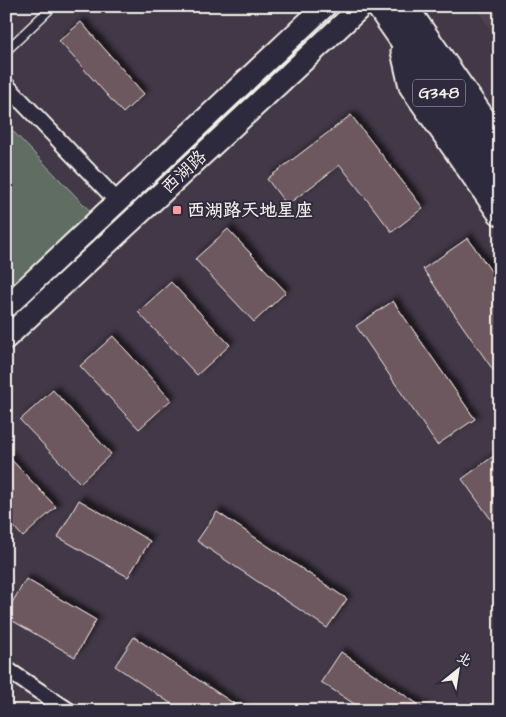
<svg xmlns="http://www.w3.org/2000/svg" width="506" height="717" viewBox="0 0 506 717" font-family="'Architects Daughter','LXGW WenKai TC',sans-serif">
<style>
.built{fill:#4f424e}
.green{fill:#606d63;stroke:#aaafa6}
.building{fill:#6e585e;stroke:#f4f1e8;filter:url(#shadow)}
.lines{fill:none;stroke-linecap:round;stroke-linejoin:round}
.service-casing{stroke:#f4f1e8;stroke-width:11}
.minor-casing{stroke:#f4f1e8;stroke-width:19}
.secondary-casing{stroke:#f4f1e8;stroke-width:25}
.trunk-casing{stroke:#f4f1e8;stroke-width:29}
.service{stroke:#2f2a3d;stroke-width:8}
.minor{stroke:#2f2a3d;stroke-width:15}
.secondary{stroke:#2f2a3d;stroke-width:21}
.trunk{stroke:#2f2a3d;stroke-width:25}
.poi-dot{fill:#ff9aa2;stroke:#2f2a3d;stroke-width:2}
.labels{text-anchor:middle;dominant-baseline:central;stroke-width:4;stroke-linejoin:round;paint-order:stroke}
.shield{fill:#2f2a3d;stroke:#b9b5b5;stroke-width:1}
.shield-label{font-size:16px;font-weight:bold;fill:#f4f1e8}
.street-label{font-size:18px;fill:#f4f1e8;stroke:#2f2a3d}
.poi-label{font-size:18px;font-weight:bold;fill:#f4f1e8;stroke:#2f2a3d;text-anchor:start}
</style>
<defs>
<filter id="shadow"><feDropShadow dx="4.5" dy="-4.5" stdDeviation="2.5" flood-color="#0009"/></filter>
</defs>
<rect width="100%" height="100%" fill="#423847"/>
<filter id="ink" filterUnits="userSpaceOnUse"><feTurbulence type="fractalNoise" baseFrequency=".02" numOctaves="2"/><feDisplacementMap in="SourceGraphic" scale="10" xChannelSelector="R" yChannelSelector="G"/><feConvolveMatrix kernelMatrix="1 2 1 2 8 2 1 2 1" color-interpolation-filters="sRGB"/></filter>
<g filter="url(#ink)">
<!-- built -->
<path class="built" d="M 474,6 L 500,6 L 500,43 Z"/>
<!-- green -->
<path class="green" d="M 6,124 L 92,213 L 6,292 Z"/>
<!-- building -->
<path class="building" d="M 81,22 L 144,94 L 123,113 L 59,41 Z
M 351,115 L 423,208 L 392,232 L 340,165 L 287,205 L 267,179 Z
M 228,229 L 286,292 L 254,322 L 195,259 Z
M 468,238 L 500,284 L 500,380 L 423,269 Z
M 171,282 L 230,345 L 197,375 L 138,312 Z
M 393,301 L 475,419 L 437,445 L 356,326 Z
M 113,336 L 171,400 L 139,429 L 80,366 Z
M 53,390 L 111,454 L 80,483 L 20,420 Z
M 6,454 L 56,507 L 23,537 L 6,518 Z
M 495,455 L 500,462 L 500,532 L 462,479 Z
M 79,500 L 150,541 L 128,577 L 58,537 Z
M 217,512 L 347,599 L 327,628 L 197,541 Z
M 26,579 L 96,620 L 75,657 L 6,617 L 6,613 Z
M 134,637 L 245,711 L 182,711 L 115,666 Z
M 341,652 L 428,711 L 365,711 L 321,682 Z"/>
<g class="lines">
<defs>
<path id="service" d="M 6,51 L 53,6"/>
<path id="minor" d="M 6,85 L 119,203
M 6,669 L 69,711"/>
<path id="secondary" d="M 6,307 L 325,6
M 6,338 L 362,6"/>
<path id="trunk" d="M 379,6 L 500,179
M 404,6 L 500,144
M 404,51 L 412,86 L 500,212"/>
</defs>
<!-- service casing -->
<use href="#service" class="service-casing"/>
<!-- minor casing -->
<use href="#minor" class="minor-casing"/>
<!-- secondary casing -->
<use href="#secondary" class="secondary-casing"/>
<!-- trunk casing -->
<use href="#trunk" class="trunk-casing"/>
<!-- service -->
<use href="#service" class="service"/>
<!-- minor -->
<use href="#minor" class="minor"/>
<!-- secondary -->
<use href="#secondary" class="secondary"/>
<!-- trunk -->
<use href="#trunk" class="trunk"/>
</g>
</g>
<!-- markers -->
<rect class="poi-dot" x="172" y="205" width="10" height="10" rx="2.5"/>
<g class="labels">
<!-- shield labels -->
<rect class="shield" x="413" y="79.5" width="52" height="27" rx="4"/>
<g class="shield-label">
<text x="439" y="93">G348</text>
</g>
<!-- street labels -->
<g class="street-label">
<text transform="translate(184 172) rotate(-43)">西湖路</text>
</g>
<!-- poi labels -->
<g class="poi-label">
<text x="187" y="210">西湖路天地星座</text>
</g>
</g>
<!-- margin -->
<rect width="506" height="717" fill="none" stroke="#2f2a3d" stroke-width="25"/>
<rect x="12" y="12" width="481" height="692" fill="none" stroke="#f4f1e8" stroke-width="2" filter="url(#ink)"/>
<!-- north arrow -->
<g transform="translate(458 670) rotate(30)" stroke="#2f2a3d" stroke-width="4" paint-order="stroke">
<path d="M0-4L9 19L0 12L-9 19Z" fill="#f4f1e8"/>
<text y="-8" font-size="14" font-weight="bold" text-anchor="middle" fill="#f4f1e8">北</text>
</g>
</svg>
